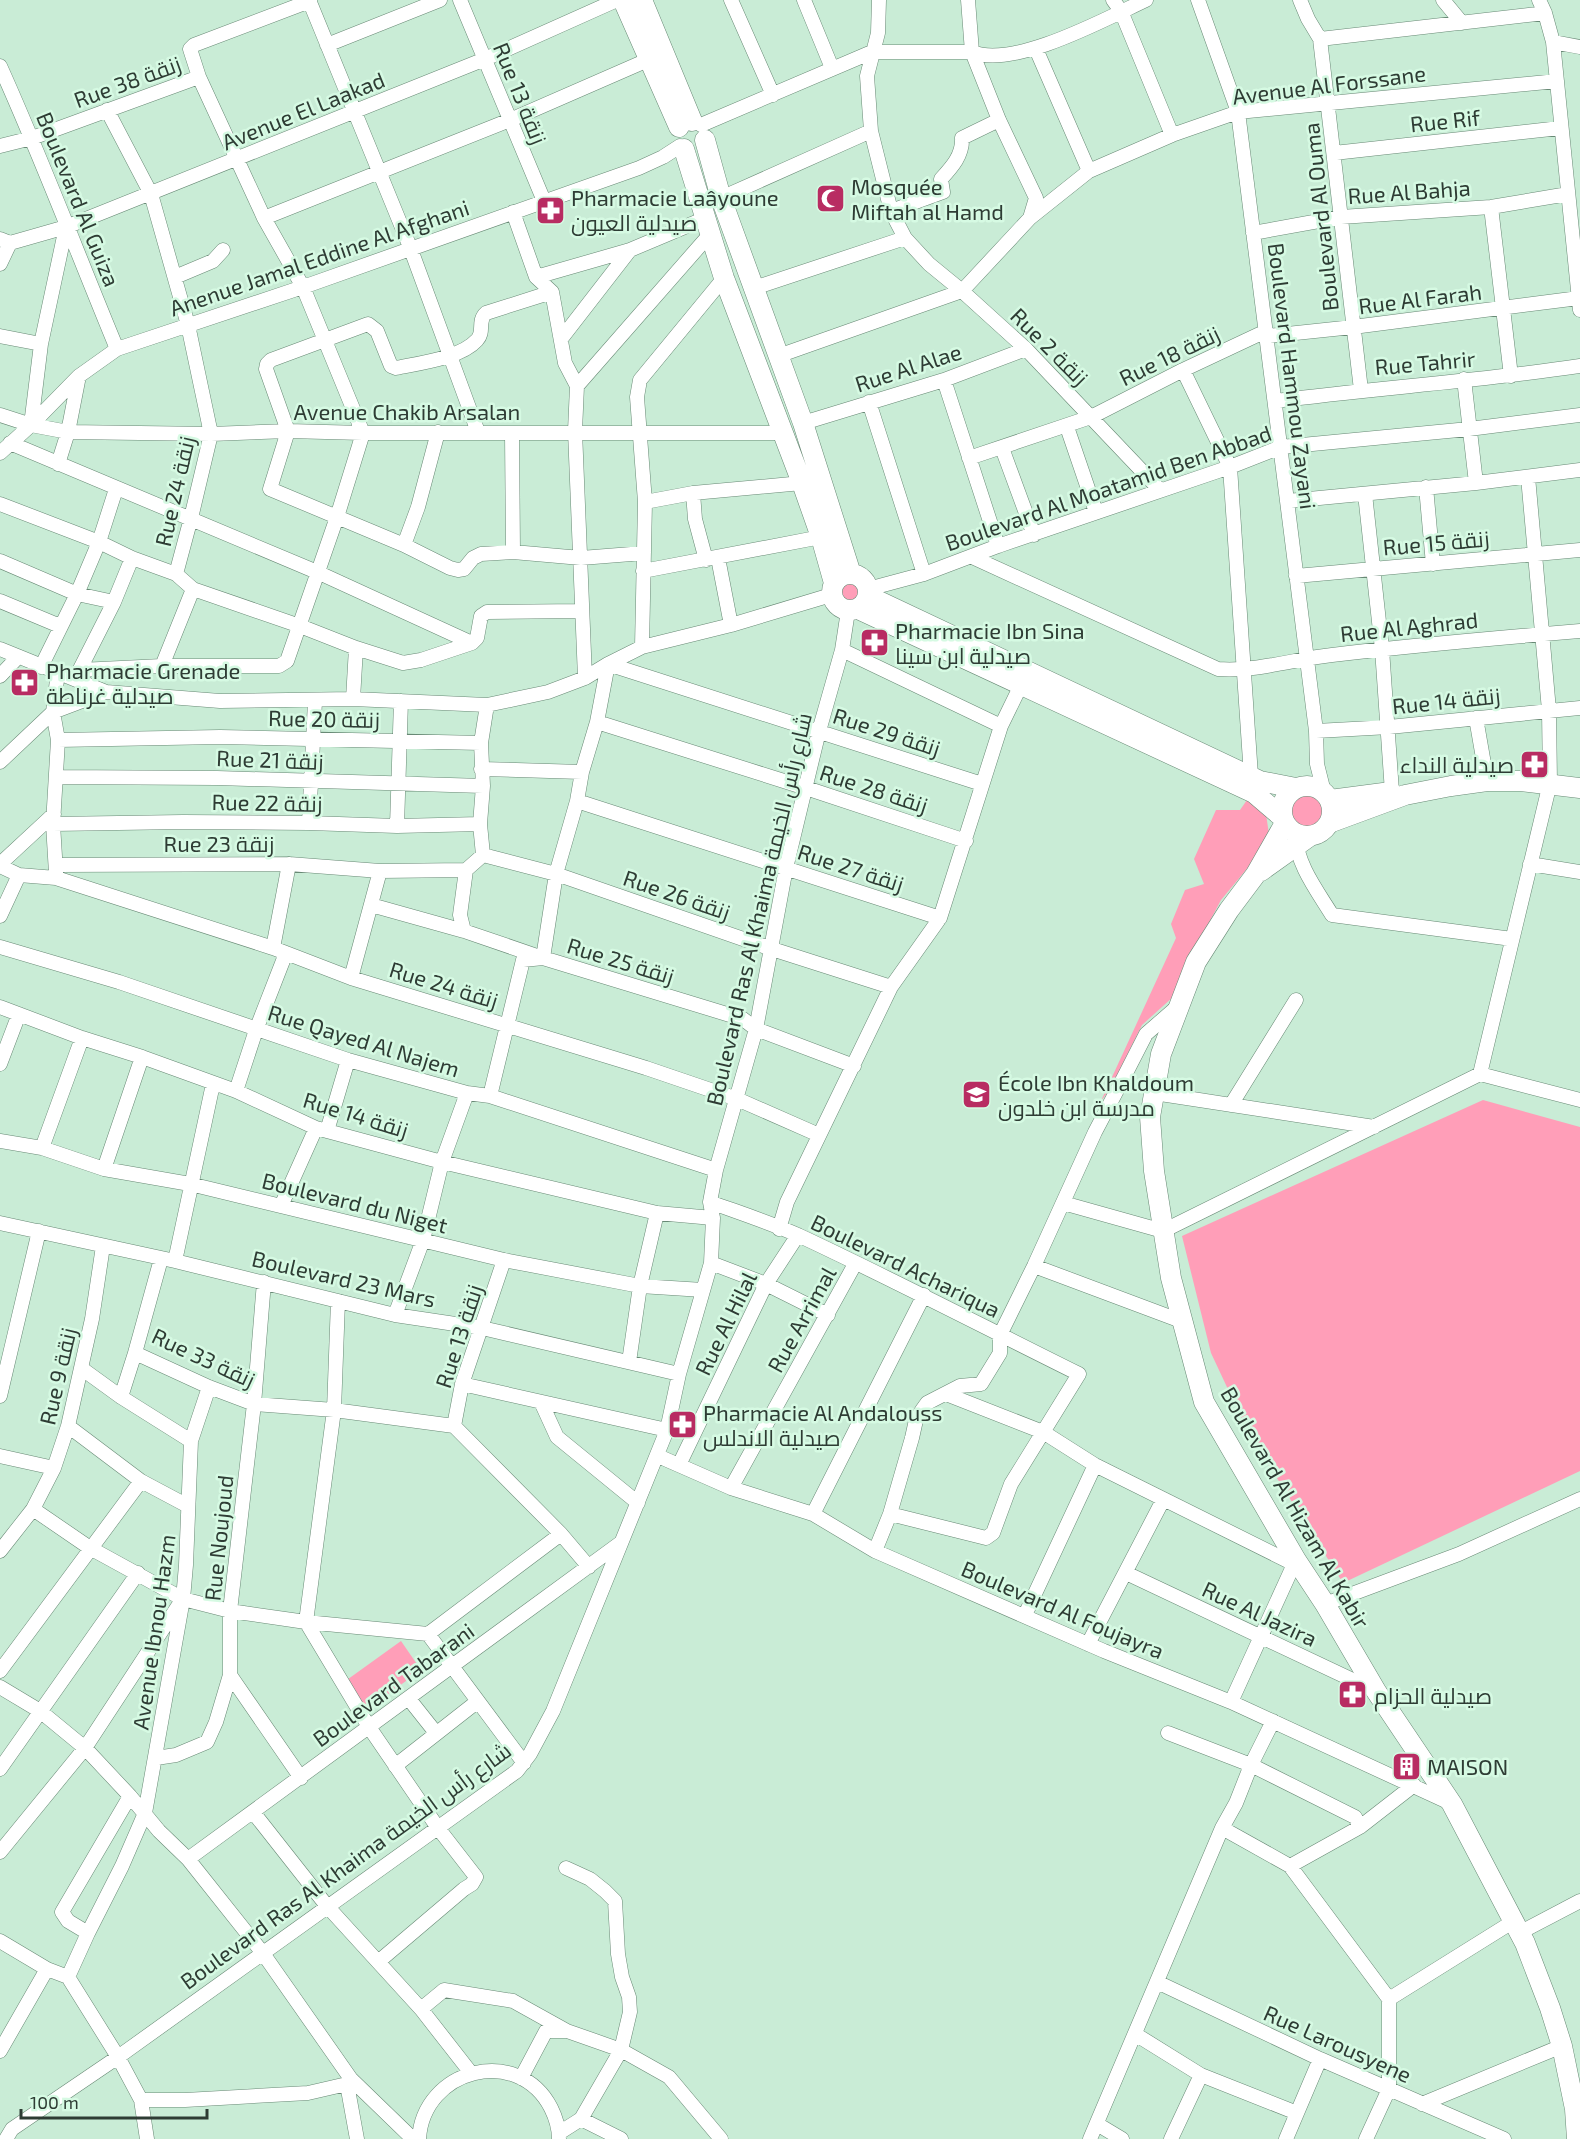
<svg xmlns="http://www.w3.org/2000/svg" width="1580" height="2139" viewBox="0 0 1580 2139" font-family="'Exo 2',Cairo,sans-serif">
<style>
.green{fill:#ff9eb8}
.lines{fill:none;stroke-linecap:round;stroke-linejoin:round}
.street-casing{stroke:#688975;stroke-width:15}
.secondary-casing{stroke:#688975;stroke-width:21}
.street{stroke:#fff;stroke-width:14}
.secondary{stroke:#fff;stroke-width:20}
.labels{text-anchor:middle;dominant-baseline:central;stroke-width:5;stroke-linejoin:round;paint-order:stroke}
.street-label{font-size:22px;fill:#2e3c34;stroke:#d6fae3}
.poi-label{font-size:22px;fill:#2e3c34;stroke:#d6fae3;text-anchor:start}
</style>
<rect width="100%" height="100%" fill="#c9ecd6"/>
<!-- green -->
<path class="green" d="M836 592a13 13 0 1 1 26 0a13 13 0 1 1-26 0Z
M1289 812a18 18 0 1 1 36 0a18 18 0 1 1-36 0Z
M 1247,800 L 1266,814 L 1270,841 L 1221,900 L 1186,966 L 1173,997 L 1142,1025 L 1110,1089 L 1101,1101 L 1176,938 L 1171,924 L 1185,890 L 1204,884 L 1194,859 L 1216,810 L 1240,810 Z
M 1483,1100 L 1580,1127 L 1580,1471 L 1343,1583 L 1248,1432 L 1211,1353 L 1182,1236 Z
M 401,1641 L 421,1670 L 365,1711 L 344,1682 Z"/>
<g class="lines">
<defs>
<path id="street" d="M 309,0 L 410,247 L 478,432
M 460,0 L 544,201
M 731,0 L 773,95
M 804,0 L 832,68
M 879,0 L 878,33 L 867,76 L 871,131 L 891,211 L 905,238 L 929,264 L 962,291 L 1026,349 L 1160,490
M 968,0 L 972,52 L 999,120 L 1036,198 L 1030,218
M 1113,0 L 1121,11 L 1172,135
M 1198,0 L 1238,112 L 1316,731 L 1317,764 L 1324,792
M 1300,0 L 1308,19 L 1320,39 L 1361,390
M 1443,0 L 1462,23
M 1539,0 L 1545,13 L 1553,42 L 1580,47
M 1320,39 L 1545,13
M 1553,42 L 1580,310
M 327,45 L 440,0
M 1036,49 L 1089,171
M 0,66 C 42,159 78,255 117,349
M 107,110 L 151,194 L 188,325 L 211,434 L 191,518 L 176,574
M 701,125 L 872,52 L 972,52 C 1014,69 1105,19 1146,0
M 0,146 L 32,138 L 199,77
M 1334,153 L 1560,128
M 721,198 L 871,131
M 1491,207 L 1511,376
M 891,211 L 943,192 L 941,179 C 952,167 963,155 962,138 L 999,120
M 513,212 L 536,277 L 552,292 L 565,363 L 577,386 L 575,431 L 585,678
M 264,218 L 510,120 L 650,59
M 1253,233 L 1341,217 L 1491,207 L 1568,194
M 0,239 L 10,243 L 66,227 L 485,59 L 617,0
M 0,264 L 10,243
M 175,277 L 213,261 L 223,250
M 536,277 L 630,250 L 706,218
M 754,288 L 905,238
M 552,292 L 486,313 C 477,321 485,332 477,340 C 461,358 420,363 396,368 L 391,366 L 377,331 L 368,324 L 271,360 L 267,364 L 266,369 L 288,431 L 270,489 L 404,545 L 450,568 L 458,570 L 464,569 L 473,558 L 481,554 L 513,552 L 581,558 L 644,553
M 0,336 L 41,344
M 1267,336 L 1353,327 L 1579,298
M 561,339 L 630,250
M 778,356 L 962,291 L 1030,218 L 1089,171 L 1172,135 L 1238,112 L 1557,81
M 1183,370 L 1230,467 L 1251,776
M 1464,379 L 1476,483
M 944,380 L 998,546
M 577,386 L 711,233
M 1275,401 C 1376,388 1479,381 1580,366
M 869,402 L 924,574
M 0,415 L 31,425 L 68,432 L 211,434 L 288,431 L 363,433 L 784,433
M 803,423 L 944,380 L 1026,349
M 31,425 L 41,344 L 66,227
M 1067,427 L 1096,512
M 512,433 L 513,552
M 10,443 L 317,572 L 472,643
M 1002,448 L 1034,535
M 0,453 L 31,425 L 79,376 L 117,349 L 303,287 L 639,168 L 663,157 L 680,146
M 969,458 L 1091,417 L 1183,370 L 1266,331
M 58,464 L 68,432 L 79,376
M 1426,487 L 1433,564
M 693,493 L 695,519 L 706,560
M 1365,494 L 1382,649 L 1392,792 L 1389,799
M 1288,501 L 1476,483 L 1580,470
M 645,502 L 693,493 L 802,483
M 0,504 L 99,542 L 132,558 L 176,574 L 193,589 L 300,626 L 356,648 L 403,663 L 421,660 L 472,643 L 477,638 L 481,616 L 487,612 L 582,611
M 404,545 L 418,507 L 438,432
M 972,557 L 1218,669 C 1256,672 1295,659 1332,655 C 1415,645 1497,638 1580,631
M 718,558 L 731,625
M 0,561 L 77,594 L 114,602
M 643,571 L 821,537
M 1296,576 L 1580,550
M 868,589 L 924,574 L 998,546 L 1230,467 L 1281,447 L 1469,429 L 1580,415
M 0,601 L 60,626
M 642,647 L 645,502 L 637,397 L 640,380 L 724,278
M 0,649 L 106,692 L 220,701 L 353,699 L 487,705 L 548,692 L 585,678 L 608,664 L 642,647 L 731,625 L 831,595
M 842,650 L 1001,726
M 162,666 L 193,589
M 41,667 L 77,594 L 99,542 L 116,489
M 80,670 L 162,666 L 279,666 L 287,661 L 337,517 L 363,433 L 303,287 L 264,218 L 199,77 L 190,49 L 194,45 L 310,1
M 77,675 L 114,602 L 132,558
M 0,676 L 18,657
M 353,699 L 356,648
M 1476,718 L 1487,781
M 597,722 L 806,788 L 966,841
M 1316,731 L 1389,727 L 1580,708
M 58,740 L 220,737 L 481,743
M 0,762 L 53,712 L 106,692
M 481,769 L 582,772
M 56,777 L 217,778 L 483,786
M 577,801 L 940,918
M 309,823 L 315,701
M 53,824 L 183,822 L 309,823 L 397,826 L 480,824
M 397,826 L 401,701
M 1295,834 C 1297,865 1316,889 1332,915 L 1512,939
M 483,855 L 556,874 L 772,949 L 891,987
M 0,864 L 54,814
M 1530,864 L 1580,872
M 57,865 L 289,864 L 380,871
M 0,866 L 19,875 L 56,878 L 273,948 L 351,978 L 646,1068 L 737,1099 L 819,1135
M 56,873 L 53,824 L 58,740 L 53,712 L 58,672
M 371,905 L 464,931 L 543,958 L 743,1019 L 756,1029 L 854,1066
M 0,916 L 19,875
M 464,931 L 460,915 L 466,870 L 483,855 L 480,824 L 483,786 L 481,743 L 487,705
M 0,947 L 119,982 L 348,1060 L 467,1093 L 490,1096 L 716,1170
M 273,948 L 289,864
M 351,978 L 380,871 L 466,870
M 0,1007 L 82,1038 L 142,1057 L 236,1091 L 316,1128 L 442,1162 L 657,1213 L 713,1218
M 0,1064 L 19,1014
M 1480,1074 L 1550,783 L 1549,710 L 1528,477
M 236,1091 L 256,1030 L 286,953
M 1154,1093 L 1374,1127
M 490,1096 L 523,960 L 543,958 L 556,874 L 577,801 L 582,772 L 597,722 L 608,664 L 982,784
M 1231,1105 L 1296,1000
M 327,1131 L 348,1060
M 0,1141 L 42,1148 L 104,1169 L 190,1184 L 504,1260 L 640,1286 L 703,1290
M 42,1148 L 82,1038
M 104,1169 L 142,1057
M 710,1202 C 740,1213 771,1223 800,1236 C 894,1280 986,1328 1079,1374 L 1011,1484 L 993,1533 L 986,1538 L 890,1514
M 1063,1203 L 1163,1231 L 1480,1074 L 1580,1100
M 281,1206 L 316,1128
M 0,1223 L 175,1261 L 395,1315 L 482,1328 L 679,1374
M 779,1229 L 787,1202 L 891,987 L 940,918 L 1001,726 L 1021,685
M 161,1259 L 135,1353 L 209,1387 L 254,1404 L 334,1410 L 454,1426
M 175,1261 L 213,1084
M 711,1263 L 766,1284 L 828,1315
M 1034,1266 L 1181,1321
M 338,1301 L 334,1410 L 306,1622 L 369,1727 L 438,1828 L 476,1877 L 472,1884 L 464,1889 L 378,1962
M 395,1315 L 423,1240 L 442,1162 L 467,1093
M 629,1362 L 640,1286 L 657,1213
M 81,1368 L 121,1397 L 191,1441
M 462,1384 L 667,1430
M 946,1394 L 1043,1432 L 1095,1465 L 1294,1564 L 1296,1560
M 0,1396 L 39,1231
M 121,1397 L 135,1353
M 541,1402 L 557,1437 L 638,1503
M 68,1426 L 141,1481 L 188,1506
M 454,1426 L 561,1534 L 589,1567
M 454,1426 L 462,1384 L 504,1260
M 0,1456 L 54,1468
M 658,1456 L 731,1488 L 813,1514 L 875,1551 L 1104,1651 L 1231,1702 L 1450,1803
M 679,1465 L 766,1284 L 798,1235
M 731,1488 L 855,1264
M 33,1509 L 90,1548 L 183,1599 L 230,1611 L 306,1622 L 428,1634 L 561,1534
M 813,1514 L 924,1295
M 0,1551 L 33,1509 L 54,1468 L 68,1426 L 92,1319 L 103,1246
M 875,1551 L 890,1514 L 912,1438 L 916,1420 L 922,1410 L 927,1403 L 960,1386 L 981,1384 L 1000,1353 L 1000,1335 L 1034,1266 L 1095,1132 L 1125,1075 L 1146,1034 L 1177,1007
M 1126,1573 L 1376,1691
M 1325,1604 L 1459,1554 L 1580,1499
M 1025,1615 L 1095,1465
M 428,1634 L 524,1763
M 1088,1644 L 1163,1500
M 0,1671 L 141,1481
M 230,1675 L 301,1778
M 0,1687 L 40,1711 L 85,1748 L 130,1796 L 159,1831 L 188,1859 L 262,1952 L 351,2079 L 413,2139
M 409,1699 L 436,1733
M 1231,1702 L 1294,1564
M 1168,1733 L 1251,1765 L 1355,1817 L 1360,1827
M 156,1758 L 176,1755 L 207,1742 L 216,1722 L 230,1675 L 230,1611 L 254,1404 L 264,1282
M 395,1766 L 478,1701
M 0,1769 L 138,1573
M 253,1812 L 327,1906 L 421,2009 L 471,2073
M 1222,1828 L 1290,1866 L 1360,1827 L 1414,1785
M 0,1852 L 85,1748 L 180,1603
M 188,1859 L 619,1544
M 1290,1866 L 1389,1999 L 1389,2089 L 1366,2139
M 88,1933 L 68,1921 L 62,1912 L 130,1796
M 1519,1933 L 1580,1901
M 0,1941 L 47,1969 L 68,1977 L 118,2057 L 141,2100 L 147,2139
M 68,1977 L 88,1933 L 122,1866 L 145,1813 L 183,1599 L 186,1565 L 191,1441 L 209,1387
M 1157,1982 L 1320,2059 L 1504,2139
M 1389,1999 L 1514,1921
M 421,2009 L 444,1990 L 513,2001 L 567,2031 L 621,2050 L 669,2077 L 721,2139
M 1135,2034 L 1201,2075 L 1297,2113
M 0,2051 L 47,1969
M 521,2078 L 546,2031 L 565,2031
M 347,2084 L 357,2139
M 141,2100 L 185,2100 L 308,2093 L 347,2084 L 351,2079
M 1422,2104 L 1562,2046
M 581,2119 L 621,2139
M 1097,2124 L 1122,2139
M 559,2133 L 581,2119 L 621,2050 L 630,2012 L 629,1997 L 622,1977 L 618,1954 L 615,1901 L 605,1891 L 590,1879 L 566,1868
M 6,2139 L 12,2129 L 118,2057 L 517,1771 L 530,1754 L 553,1711 L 667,1430 L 679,1374 L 711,1263 L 713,1218 L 710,1202 L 716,1170 L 756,1029 L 786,868 L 819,731 L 842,650 L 848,611
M 419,2139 C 423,2069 518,2044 551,2108 C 556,2118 559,2128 559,2139
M 1090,2139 L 1222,1828 L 1236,1803 L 1251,1765 L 1273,1721
M 1171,2139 L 1201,2075
M 1286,2139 L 1320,2059"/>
<path id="secondary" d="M 623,0 L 679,127
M 642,0 L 692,121
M 705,140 L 721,198 L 803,423 L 851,574
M 684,149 L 724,278 L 802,483 L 821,537 L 834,583
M832 592a18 18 0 1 1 36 0a18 18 0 1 1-36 0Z
M 868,596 L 1260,781 L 1296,788
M 858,609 L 1254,793 L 1282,817
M1282 811a25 25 0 1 1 50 0a25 25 0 1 1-50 0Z
M 1330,800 L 1391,792
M 1285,823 L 1256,874 L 1229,910 L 1196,962 L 1161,1054 L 1150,1117 L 1154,1171 L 1171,1278 L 1204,1402 L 1296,1560 L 1325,1604 L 1376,1691 L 1452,1804 L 1525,1943 L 1550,2008 L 1562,2046 L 1575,2109 L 1577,2139
M 1329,823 L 1405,795 L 1451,786 L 1487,781 L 1521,781 L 1580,788
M 1261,871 L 1310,836"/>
</defs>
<!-- street casing -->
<use href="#street" class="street-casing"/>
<!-- secondary casing -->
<use href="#secondary" class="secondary-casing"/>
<!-- street -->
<use href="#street" class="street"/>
<!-- secondary -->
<use href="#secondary" class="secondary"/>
</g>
<!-- icons -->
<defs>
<symbol id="mosque-square" viewBox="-11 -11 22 22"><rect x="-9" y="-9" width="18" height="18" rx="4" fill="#b82c62" stroke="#d6fae3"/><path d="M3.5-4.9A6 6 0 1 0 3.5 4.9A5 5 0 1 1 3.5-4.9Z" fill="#fff"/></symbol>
<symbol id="pharmacy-square" viewBox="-11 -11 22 22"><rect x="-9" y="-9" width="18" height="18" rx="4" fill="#b82c62" stroke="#d6fae3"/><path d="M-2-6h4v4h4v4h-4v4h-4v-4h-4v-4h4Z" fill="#fff"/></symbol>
<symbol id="school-square" viewBox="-11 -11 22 22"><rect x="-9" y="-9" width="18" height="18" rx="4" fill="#b82c62" stroke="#d6fae3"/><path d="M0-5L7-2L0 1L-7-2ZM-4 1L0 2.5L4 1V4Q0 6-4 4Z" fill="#fff"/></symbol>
<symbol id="building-square" viewBox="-11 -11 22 22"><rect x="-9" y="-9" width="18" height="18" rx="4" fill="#b82c62" stroke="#d6fae3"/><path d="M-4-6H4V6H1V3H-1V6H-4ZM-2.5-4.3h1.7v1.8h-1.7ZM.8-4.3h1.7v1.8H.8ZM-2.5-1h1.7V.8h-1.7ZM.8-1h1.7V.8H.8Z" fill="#fff"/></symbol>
</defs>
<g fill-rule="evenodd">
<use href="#mosque-square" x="814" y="182" width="33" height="33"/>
<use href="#pharmacy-square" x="534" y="194" width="33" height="33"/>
<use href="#pharmacy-square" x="858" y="626" width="33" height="33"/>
<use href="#pharmacy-square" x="8" y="666" width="33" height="33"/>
<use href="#pharmacy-square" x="1518" y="748" width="33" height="33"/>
<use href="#school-square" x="960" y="1078" width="33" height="33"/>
<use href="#pharmacy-square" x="666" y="1408" width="33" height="33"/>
<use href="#pharmacy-square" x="1336" y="1678" width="33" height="33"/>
<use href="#building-square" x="1390" y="1750" width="33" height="33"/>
</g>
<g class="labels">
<!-- street labels -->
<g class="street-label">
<text transform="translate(127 81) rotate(-20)">Rue 38 زنقة</text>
<text transform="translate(1329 84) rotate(-7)">Avenue Al Forssane</text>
<text transform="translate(521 93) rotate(68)">Rue 13 زنقة</text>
<text transform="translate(303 110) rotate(-22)">Avenue El Laakad</text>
<text transform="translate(1445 120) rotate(-6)">Rue Rif</text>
<text transform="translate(1409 191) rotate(-4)">Rue Al Bahja</text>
<text transform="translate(79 199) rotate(68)">Boulevard Al Guiza</text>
<text transform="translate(1320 217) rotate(-96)">Boulevard Al Ouma</text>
<text transform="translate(319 257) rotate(-19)">Anenue Jamal Eddine Al Afghani</text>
<text transform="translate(1420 298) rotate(-7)">Rue Al Farah</text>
<text transform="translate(1050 346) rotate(45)">Rue 2 زنقة</text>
<text transform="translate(1169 355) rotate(-26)">Rue 18 زنقة</text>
<text transform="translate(1425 362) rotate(-5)">Rue Tahrir</text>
<text transform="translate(908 367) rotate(-18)">Rue Al Alae</text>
<text transform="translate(1293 376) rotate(83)">Boulevard Hammou Zayani</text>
<text x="407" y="411">Avenue Chakib Arsalan</text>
<text transform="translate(1108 487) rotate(-19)">Boulevard Al Moatamid Ben Abbad</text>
<text transform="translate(174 491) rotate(-77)">Rue 24 زنقة</text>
<text transform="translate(1436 542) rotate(-5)">Rue 15 زنقة</text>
<text transform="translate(1409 626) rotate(-6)">Rue Al Aghrad</text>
<text transform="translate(1446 700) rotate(-6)">Rue 14 زنقة</text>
<text transform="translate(324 718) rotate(1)">Rue 20 زنقة</text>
<text transform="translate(887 731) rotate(18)">Rue 29 زنقة</text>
<text transform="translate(270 759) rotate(2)">Rue 21 زنقة</text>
<text transform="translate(874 788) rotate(18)">Rue 28 زنقة</text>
<text transform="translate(267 802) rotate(1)">Rue 22 زنقة</text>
<text x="219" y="843">Rue 23 زنقة</text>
<text transform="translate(851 867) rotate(18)">Rue 27 زنقة</text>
<text transform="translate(677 894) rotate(19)">Rue 26 زنقة</text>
<text transform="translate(758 909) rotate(-77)">Boulevard Ras Al Khaima شارع رأس الخيمة</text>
<text transform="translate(621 960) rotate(17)">Rue 25 زنقة</text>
<text transform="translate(444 984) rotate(17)">Rue 24 زنقة</text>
<text transform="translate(364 1040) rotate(17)">Rue Qayed Al Najem</text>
<text transform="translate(356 1114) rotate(17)">Rue 14 زنقة</text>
<text transform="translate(355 1202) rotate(14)">Boulevard du Niget</text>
<text transform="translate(906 1265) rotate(26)">Boulevard Achariqua</text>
<text transform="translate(344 1278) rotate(13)">Boulevard 23 Mars</text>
<text transform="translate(801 1319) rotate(-61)">Rue Arrimal</text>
<text transform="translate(725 1323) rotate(-64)">Rue Al Hilal</text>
<text transform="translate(458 1336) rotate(-72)">Rue 13 زنقة</text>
<text transform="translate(204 1357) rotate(25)">Rue 33 زنقة</text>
<text transform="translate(57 1376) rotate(-77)">Rue 9 زنقة</text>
<text transform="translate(1296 1507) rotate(60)">Boulevard Al Hizam Al Kabir</text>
<text transform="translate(218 1538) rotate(-84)">Rue Noujoud</text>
<text transform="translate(1063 1609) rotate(23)">Boulevard Al Foujayra</text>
<text transform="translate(1260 1613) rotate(25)">Rue Al Jazira</text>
<text transform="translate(153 1632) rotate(-82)">Avenue Ibnou Hazm</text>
<text transform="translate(393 1684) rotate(-36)">Boulevard Tabarani</text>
<text transform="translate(345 1865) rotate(-36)">Boulevard Ras Al Khaima شارع رأس الخيمة</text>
<text transform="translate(1338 2043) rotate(24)">Rue Larousyene</text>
</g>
<!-- poi labels -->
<g class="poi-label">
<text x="851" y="186">Mosquée<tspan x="851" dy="25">Miftah al Hamd</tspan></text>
<text x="571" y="197">Pharmacie Laâyoune<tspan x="571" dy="25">صيدلية العيون</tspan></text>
<text x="895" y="630">Pharmacie Ibn Sina<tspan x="895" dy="25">صيدلية ابن سينا</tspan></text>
<text x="46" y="670">Pharmacie Grenade<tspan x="46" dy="25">صيدلية غرناطة</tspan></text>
<text x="1514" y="764" text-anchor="end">صيدلية النداء</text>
<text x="998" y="1082">École Ibn Khaldoum<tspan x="998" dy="25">مدرسة ابن خلدون</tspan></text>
<text x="703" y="1412">Pharmacie Al Andalouss<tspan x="703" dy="25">صيدلية الاندلس</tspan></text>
<text x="1374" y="1695">صيدلية الحزام</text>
<text x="1427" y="1766">MAISON</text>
</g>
</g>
<!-- scale -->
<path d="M21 2109v9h186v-9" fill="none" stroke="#2e3c34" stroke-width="3"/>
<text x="30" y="2109" font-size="18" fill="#2e3c34" stroke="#d6fae3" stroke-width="4.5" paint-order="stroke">100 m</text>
</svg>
